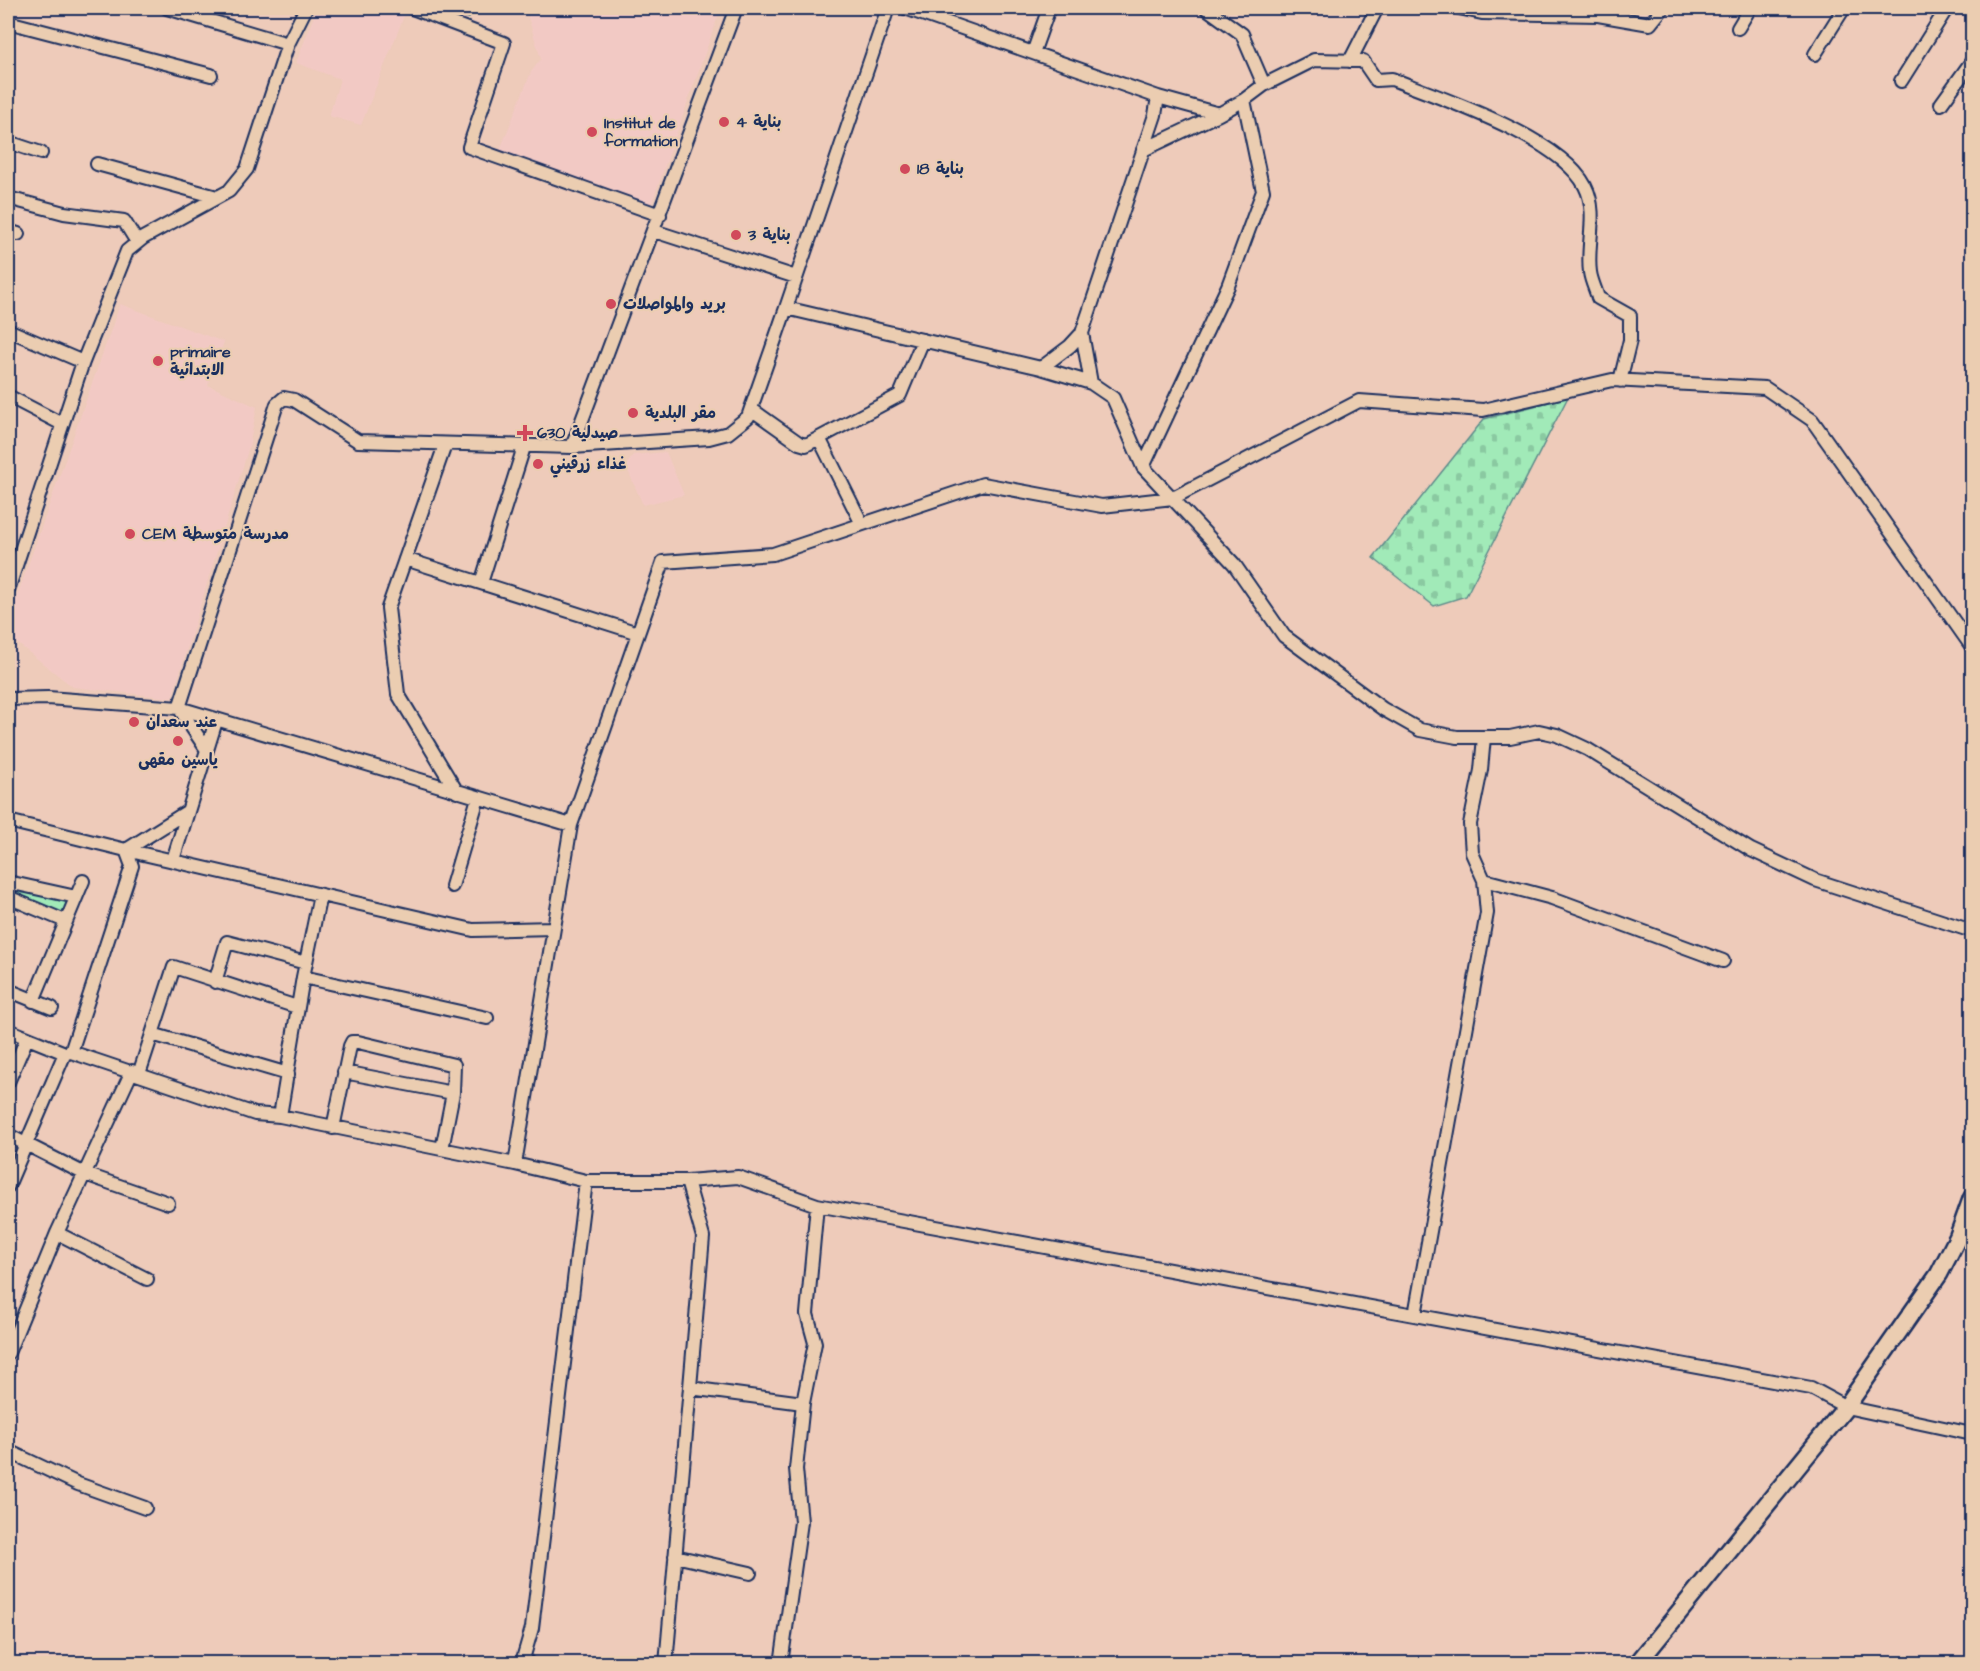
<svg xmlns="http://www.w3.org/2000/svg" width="1980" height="1671" viewBox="0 0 1980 1671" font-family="'Architects Daughter','Playpen Sans Arabic',sans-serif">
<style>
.built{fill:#f2c9c4}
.cemetery{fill:url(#cemetery-stones);stroke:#5e8c8b;stroke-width:1.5}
.park{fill:#a1eab8;stroke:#5e8c8b;stroke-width:1.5}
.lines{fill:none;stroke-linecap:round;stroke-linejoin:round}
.street-casing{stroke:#1b2f5e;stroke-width:16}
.secondary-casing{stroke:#1b2f5e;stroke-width:21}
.street{stroke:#ebcdb1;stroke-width:12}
.secondary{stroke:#ebcdb1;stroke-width:16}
.poi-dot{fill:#d1495b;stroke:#ebcdb1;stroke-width:2}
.labels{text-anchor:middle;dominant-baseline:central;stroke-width:4.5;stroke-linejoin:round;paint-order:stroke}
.poi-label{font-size:16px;font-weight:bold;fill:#1b2f5e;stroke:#ebcdb1;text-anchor:start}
</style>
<defs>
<pattern id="cemetery-stones" width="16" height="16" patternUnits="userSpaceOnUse" patternTransform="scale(1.5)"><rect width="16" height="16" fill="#a1eab8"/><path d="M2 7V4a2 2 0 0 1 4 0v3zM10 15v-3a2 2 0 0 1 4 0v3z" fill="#8ac9a1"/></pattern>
</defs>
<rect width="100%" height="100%" fill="#eecbba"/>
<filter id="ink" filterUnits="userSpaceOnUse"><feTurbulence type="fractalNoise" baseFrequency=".0167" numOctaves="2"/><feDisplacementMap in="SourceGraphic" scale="12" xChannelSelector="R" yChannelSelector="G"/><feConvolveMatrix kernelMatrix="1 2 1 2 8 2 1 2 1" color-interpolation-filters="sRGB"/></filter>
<g filter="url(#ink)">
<!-- built -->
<path class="built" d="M 317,8 L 383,8 L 404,16 L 361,125 L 329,116 L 340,79 L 296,63 Z
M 531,8 L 721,8 L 649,211 L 497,157 L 531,72 L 541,59 L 528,17 Z
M 120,304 L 224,342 L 208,385 L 257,407 L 249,447 L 172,698 L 73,687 L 8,636 L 8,622 Z
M 666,452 L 684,495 L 643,505 L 626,466 L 633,455 Z"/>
<!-- cemetery -->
<path class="cemetery" d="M 441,8 L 473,8 L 469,18 Z
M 1568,397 L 1466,596 L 1434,606 L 1373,558 L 1484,419 Z"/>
<!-- park -->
<path class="park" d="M 8,880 L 71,895 L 62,915 L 8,892 Z"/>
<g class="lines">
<defs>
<path id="street" d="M 167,8 L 288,44
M 412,8 L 504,43 L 469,147 L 660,215
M 905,8 L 1158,97
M 1459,8 L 1482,13 L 1598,15 L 1650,24 L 1663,8
M 8,22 L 211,75
M 1738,28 L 1750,8
M 1033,53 L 1049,8
M 1815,54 L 1844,8
M 1350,61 L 1377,8
M 1901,81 L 1947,8
M 1264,85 L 1314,60 L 1363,61 L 1376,80 L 1392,79 C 1443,99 1559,137 1585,186 C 1599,213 1586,244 1590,272 C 1591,281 1596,290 1598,298 L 1630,316 L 1630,340 L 1620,381
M 1941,104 L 1972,61
M 8,142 L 41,153
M 1143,150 L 1219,114
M 97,164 L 217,197
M 8,198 L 64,213 L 124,221 L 137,242
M 8,231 L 18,234
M 654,231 L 796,277
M 786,308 L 888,8
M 8,330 L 83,362
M 1082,333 L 1091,383
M 1041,368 L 1091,383 L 1113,398 L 1143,467 L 1234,564 L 1284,636 L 1383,709 L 1420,730 L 1457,737 L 1510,737 L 1539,731 L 1557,735 L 1587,749 L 1751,850 L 1815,880 L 1972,931
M 8,396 L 62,424
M 751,409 L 799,443 L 806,445 L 900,395 L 923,340
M 819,438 L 862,524
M 445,445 L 388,608 L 398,694 L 457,792
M 572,447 L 736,8
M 1143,467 L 1228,286 L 1263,191 L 1244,100 L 1264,85 L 1242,34 L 1206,8
M 405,559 L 638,633
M 481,583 L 524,447
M 8,590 L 83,362 L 127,251 L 143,238 L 229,191 L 247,169 L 288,44 L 306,8
M 8,699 L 48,698 L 179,708 L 571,825
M 207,750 L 179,708 L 277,404 L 284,398 L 294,400 L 358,441 L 572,447 L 709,438 L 728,433 L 748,417 L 786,308 L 1041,368 L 1070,346 L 1082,333 L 1155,115 L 1158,97 L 1219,114 L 1244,100
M 8,821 L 126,850 L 132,866 L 71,1052
M 126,850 L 473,930 L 554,928
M 126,850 L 188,811
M 173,860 L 216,721
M 1484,880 L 1552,898 L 1723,961
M 8,882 L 76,897
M 452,886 L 478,798
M 8,897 L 65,921
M 303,977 L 487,1018
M 215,982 L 227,942 L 306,963
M 8,990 L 52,1008
M 33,1001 L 83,881
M 8,1030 L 65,1053 L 71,1052 L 255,1114 L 280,1116 L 515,1164 L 571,825 L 663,562 L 773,554 L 983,484 L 1102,506 L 1173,498 L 1359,401 L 1483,410 L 1612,380 L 1765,388 L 1812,420 L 1972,647
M 152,1034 L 288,1074
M 344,1072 L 453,1093
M 139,1074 L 174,967 L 297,1007
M 8,1082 L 27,1038
M 280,1116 L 303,977 L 320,895
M 333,1128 L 350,1046 L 352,1042 L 358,1042 L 454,1065 L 453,1093 L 442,1149
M 8,1135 L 85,1174 L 168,1203
M 515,1164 L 586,1181 L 532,1628 L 523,1659 L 530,1664
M 586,1181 L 687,1181 L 703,1237 L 666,1664
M 687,1181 L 738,1177 L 817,1205 L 1811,1388 L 1846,1407 L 1972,1434
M 8,1186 L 65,1053
M 57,1233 L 147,1279
M 1415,1315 L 1487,913 L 1484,880 L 1472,853 L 1470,824 L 1481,770 L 1484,737
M 8,1353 L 57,1233 L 132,1071
M 690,1388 L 803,1403
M 8,1451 L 78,1484 L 145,1508
M 675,1556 L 750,1573
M 781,1664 L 801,1522 L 796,1469 L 803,1403 L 815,1343 L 807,1314 L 817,1205"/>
<path id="secondary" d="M 1637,1664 L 1846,1407 L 1939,1274 L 1958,1237 L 1972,1198"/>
</defs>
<!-- street casing -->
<use href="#street" class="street-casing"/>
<!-- secondary casing -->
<use href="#secondary" class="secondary-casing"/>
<!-- street -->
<use href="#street" class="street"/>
<!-- secondary -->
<use href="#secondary" class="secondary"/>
</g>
</g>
<!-- markers -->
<g class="poi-dot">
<circle cx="724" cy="122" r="6"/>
<circle cx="592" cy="132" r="6"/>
<circle cx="905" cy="169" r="6"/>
<circle cx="736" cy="235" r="6"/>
<circle cx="611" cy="304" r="6"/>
<circle cx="158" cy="361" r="6"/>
<circle cx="633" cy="413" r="6"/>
<path d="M522 424h6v6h6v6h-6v6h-6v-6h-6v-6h6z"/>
<circle cx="538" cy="464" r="6"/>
<circle cx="130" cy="534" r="6"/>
<circle cx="134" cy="722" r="6"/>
<circle cx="178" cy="741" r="6"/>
</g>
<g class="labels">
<!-- poi labels -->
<g class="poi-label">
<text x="736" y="122">بناية 4</text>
<text x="604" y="123">Institut de<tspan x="604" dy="18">formation</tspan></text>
<text x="917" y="169">بناية 18</text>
<text x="748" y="235">بناية 3</text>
<text x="623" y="304">بريد والمواصلات</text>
<text x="170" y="352">primaire<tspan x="170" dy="18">الابتدائية</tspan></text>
<text x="645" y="413">مقر البلدية</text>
<text x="537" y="433">صيدلية 630</text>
<text x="550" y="464">غذاء زرقيني</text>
<text x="142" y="534">CEM مدرسة متوسطة</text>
<text x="146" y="722">عند سعدان</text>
<text x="178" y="760" text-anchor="middle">ياسين مقهى</text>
</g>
</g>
<!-- margin -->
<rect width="1980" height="1671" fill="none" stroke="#ebcdb1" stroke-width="30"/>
<rect x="15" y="15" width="1950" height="1641" fill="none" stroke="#1b2f5e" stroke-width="2" filter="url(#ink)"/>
</svg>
